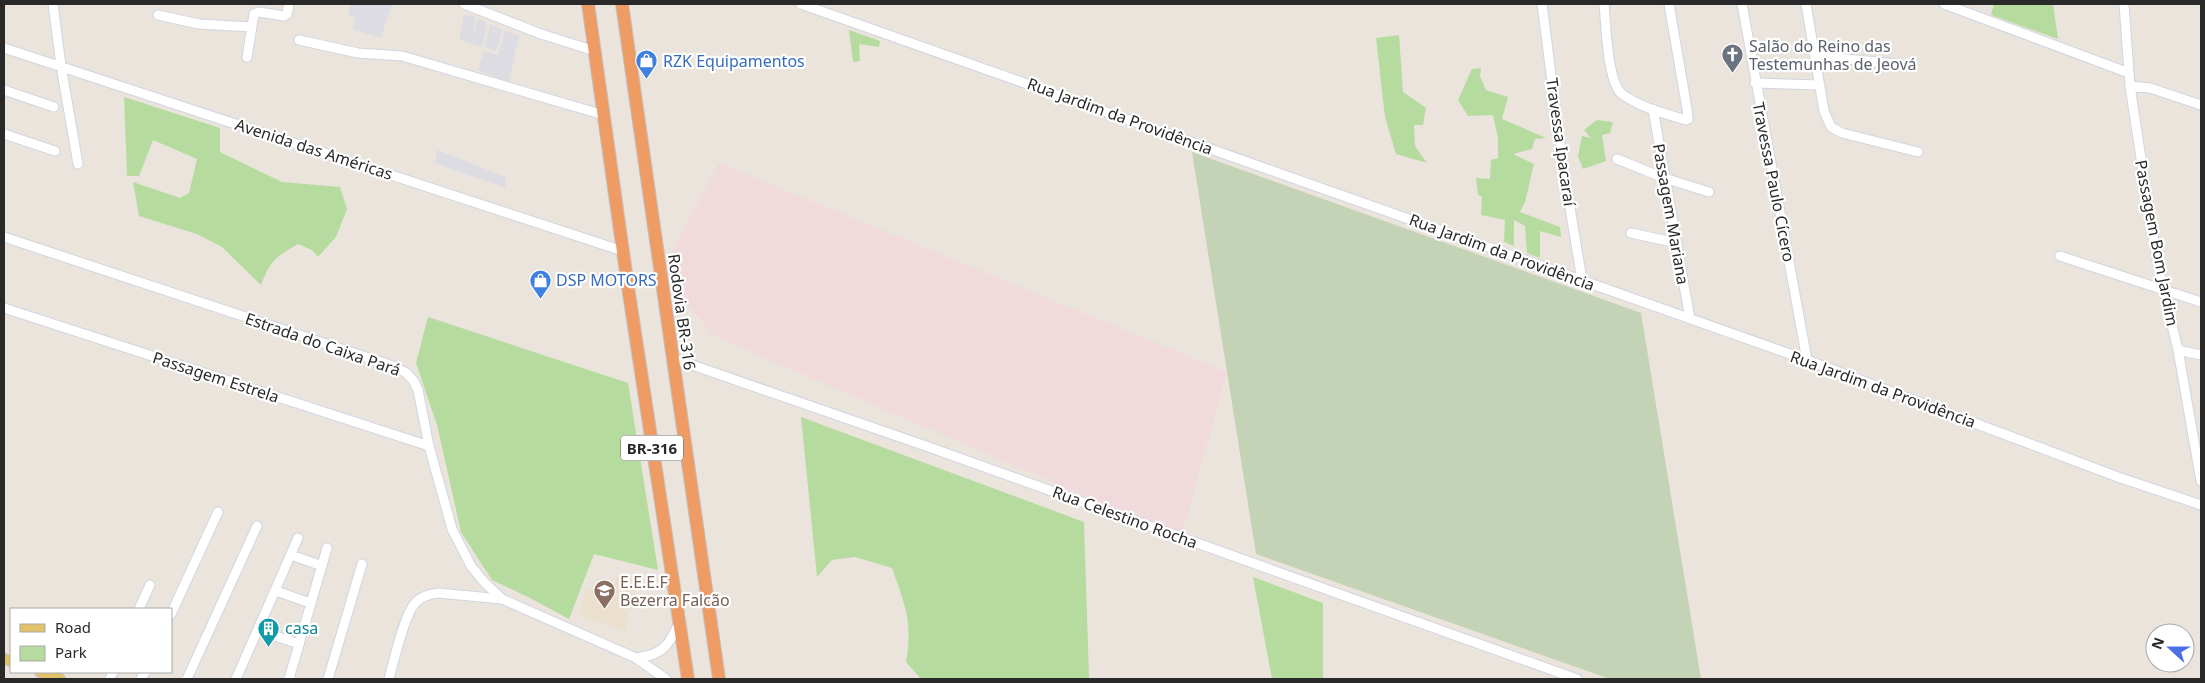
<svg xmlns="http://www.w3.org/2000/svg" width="2205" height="683" viewBox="0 0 2205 683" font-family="'Noto Sans',sans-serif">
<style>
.industrial{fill:#dedce3}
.education{fill:#eae0cd}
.medical{fill:#f0dadc}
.green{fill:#b5db9e}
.cemetery{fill:#c4d2b5}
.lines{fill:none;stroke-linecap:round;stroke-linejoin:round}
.minor-casing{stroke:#d2d5e1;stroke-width:11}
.major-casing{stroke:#c3c3c3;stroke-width:12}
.highway-casing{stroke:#c3c3c3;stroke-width:14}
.minor{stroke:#fff;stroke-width:9}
.major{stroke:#e2c269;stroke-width:10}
.highway{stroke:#ee9b64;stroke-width:12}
.labels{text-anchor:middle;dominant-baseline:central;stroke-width:4.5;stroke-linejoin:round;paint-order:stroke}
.shield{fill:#fff;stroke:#696969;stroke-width:1}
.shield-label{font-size:15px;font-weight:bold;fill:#292929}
.worship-label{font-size:16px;fill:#5b616d;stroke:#fff;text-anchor:start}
.shop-label{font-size:16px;fill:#366cbe;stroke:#fff;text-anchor:start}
.street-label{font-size:16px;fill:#292929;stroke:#fff}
.education-label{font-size:16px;fill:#785e54;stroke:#fff;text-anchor:start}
.culture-label{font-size:16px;fill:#0d838f;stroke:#fff;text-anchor:start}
</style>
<rect width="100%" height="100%" fill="#eae4dc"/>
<!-- industrial -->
<path class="industrial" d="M 351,4 L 392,4 L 381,38 L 352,29 L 356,17 L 348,15 Z
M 464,15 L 475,16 L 473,38 L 478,18 L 487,24 L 482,47 L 459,40 Z
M 490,24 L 502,30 L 496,51 L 485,47 Z
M 505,31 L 519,36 L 509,82 L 478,70 L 484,51 L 498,55 Z
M 437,150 L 506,177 L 505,188 L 435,163 Z"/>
<!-- education -->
<path class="education" d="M 617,577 L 632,581 L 626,631 L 579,616 L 586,589 L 610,596 Z"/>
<!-- medical -->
<path class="medical" d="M 719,163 L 1227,372 L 1181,537 L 716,337 L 660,274 Z"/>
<!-- green -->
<path class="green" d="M 1994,4 L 2053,4 L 2058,39 L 1991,15 Z
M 849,30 L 880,41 L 879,47 L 859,44 L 860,61 L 853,62 Z
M 1399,35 L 1403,92 L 1426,108 L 1423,125 L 1414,125 L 1415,146 L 1427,163 L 1396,154 L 1385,117 L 1376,38 Z
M 1481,68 L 1480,76 L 1486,90 L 1508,97 L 1502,119 L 1546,138 L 1535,139 L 1532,149 L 1513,154 L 1534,164 L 1525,202 L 1520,212 L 1560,227 L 1561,237 L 1540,231 L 1540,258 L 1527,253 L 1525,226 L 1514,220 L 1514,246 L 1504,242 L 1505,220 L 1481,215 L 1482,197 L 1478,195 L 1476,178 L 1490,179 L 1491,160 L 1498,158 L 1498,138 L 1493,115 L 1468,116 L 1458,100 L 1472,69 Z
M 124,97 L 220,128 L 220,152 L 282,182 L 340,187 L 347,209 L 336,237 L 318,257 L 312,250 L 298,244 C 275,258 271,259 261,285 L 222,247 L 197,234 L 139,216 L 133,182 L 180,198 L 189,193 L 197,159 L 153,140 L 139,176 L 127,176 Z
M 1597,120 L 1613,122 L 1610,133 L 1602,135 L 1606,161 L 1583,169 L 1578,156 L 1582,136 L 1591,138 L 1584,130 Z
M 428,317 L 628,383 L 658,570 L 594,554 L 569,619 L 530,598 L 492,580 L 461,532 L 437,425 L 416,363 Z
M 801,417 L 1084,522 L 1089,679 L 921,679 L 906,662 C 913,622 905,605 892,568 L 855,557 L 832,560 L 817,577 Z
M 1253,577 L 1323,603 L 1323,679 L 1272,679 Z"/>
<!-- cemetery -->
<path class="cemetery" d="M 1192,152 L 1641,313 L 1701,679 L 1610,679 L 1256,554 Z"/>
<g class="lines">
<defs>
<path id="minor" d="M 53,4 L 61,66 L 78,164
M 464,4 L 541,34 L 595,51
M 801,4 L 1807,360 L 2118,477 L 2201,505
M 1542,4 L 1562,160 L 1582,280
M 1604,4 C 1606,23 1607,82 1622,94 C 1639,107 1666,114 1686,120 L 1688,119 L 1687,109 L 1669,4
M 1742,4 L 1807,360
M 1806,4 L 1824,111 L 1831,127 L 1842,133 L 1918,152
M 1944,4 L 2129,73
M 2124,4 L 2130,86 L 2151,224 L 2160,275 L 2178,350 L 2201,481
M 158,15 L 199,24 L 251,27
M 299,40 L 358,53 L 402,56 L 604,115
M 4,48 L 623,251
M 1816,56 L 1906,65
M 247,57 L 254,14 L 259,12 L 284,16 L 287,14 L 289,4
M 1755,83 L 1820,85
M 2130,86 L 2150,88 L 2201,105
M 4,90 L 54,107
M 1653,109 L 1690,319
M 4,134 L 55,151
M 1617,159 L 1664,178 L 1709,192
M 1631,233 L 1677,243
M 4,237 L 390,365 L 405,372 L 413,380 L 418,390 L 429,446 L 452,529 L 471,566 L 484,582 L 502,599 L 636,658 L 666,679
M 2060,256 L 2201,302
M 4,308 L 429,446
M 2178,350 L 2201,355
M 672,358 L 923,445 L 1577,679
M 291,555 L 322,566
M 276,591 L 310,603
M 139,609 L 150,585
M 171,614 L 218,512
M 258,630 L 299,644
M 636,658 C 662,655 669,646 679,623
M 110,679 L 113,672
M 141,679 L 145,672
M 187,679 L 257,526
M 236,679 L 298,538
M 289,679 L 327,548
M 328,679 L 362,564
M 389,679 C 394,661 404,614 416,602 C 422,596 430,594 438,593 L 502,599"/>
<path id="major" d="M 4,659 L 11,661
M 40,672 L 60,679"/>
<path id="highway" d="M 588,4 L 628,287 L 688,679
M 622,4 L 719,679"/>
</defs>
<!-- minor casing -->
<use href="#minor" class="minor-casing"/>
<!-- major casing -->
<use href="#major" class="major-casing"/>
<!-- highway casing -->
<use href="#highway" class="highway-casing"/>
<!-- minor -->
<use href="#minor" class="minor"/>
<!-- major -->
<use href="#major" class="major"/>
<!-- highway -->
<use href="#highway" class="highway"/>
</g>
<!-- icons -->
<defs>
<symbol id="church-pin" viewBox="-11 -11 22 30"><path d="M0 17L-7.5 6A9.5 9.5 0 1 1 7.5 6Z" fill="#6b7280" stroke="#fff"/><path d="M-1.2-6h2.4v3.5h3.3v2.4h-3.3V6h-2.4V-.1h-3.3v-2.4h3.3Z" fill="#fff"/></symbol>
<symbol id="shop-pin" viewBox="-11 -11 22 30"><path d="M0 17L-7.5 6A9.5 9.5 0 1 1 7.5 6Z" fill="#3f7fe0" stroke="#fff"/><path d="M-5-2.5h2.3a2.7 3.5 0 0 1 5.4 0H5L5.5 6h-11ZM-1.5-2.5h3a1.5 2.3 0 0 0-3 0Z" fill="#fff"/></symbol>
<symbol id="school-pin" viewBox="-11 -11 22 30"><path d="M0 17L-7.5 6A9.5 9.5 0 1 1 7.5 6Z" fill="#8d6e63" stroke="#fff"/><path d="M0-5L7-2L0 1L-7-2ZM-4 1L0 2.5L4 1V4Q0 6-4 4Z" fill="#fff"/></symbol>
<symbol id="building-pin" viewBox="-11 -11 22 30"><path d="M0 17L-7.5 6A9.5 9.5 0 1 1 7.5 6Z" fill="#0f9aa8" stroke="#fff"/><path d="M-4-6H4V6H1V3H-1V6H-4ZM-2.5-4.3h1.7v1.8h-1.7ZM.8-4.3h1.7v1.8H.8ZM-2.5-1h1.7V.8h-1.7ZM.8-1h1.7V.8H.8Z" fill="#fff"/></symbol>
</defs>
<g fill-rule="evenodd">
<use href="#church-pin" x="1720" y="42" width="25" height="34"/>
<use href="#shop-pin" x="634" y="48" width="25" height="34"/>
<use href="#shop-pin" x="528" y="268" width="25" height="34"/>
<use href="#school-pin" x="592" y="578" width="25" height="34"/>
<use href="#building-pin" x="256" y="616" width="25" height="34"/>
</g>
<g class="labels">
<!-- shield labels -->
<rect class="shield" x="621" y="435.5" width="62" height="25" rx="4"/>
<g class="shield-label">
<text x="652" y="448">BR-316</text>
</g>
<!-- worship labels -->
<g class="worship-label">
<text x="1749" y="46">Salão do Reino das<tspan x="1749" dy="18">Testemunhas de Jeová</tspan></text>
</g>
<!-- shop labels -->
<g class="shop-label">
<text x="663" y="61">RZK Equipamentos</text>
<text x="556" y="280">DSP MOTORS</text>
</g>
<!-- street labels -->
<g class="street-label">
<text transform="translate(1120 116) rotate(20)">Rua Jardim da Providência</text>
<text transform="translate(1561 142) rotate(82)">Travessa Ipacaraí</text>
<text transform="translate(314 149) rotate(18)">Avenida das Américas</text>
<text transform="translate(1774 182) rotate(79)">Travessa Paulo Cícero</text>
<text transform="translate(1671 214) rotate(80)">Passagem Mariana</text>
<text transform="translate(2157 243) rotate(79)">Passagem Bom Jardim</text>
<text transform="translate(1502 252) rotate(20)">Rua Jardim da Providência</text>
<text transform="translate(682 312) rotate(82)">Rodovia BR-316</text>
<text transform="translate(323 344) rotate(19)">Estrada do Caixa Pará</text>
<text transform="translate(216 377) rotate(18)">Passagem Estrela</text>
<text transform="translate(1883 389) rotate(20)">Rua Jardim da Providência</text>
<text transform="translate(1125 517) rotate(20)">Rua Celestino Rocha</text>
</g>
<!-- education labels -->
<g class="education-label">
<text x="620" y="582">E.E.E.F<tspan x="620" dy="18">Bezerra Falcão</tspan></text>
</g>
<!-- culture labels -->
<g class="culture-label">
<text x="285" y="628">casa</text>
</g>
</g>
<!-- border -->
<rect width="2205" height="683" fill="none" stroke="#292929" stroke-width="10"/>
<!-- legend -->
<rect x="10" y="608" width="162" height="65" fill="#ffffff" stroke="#a9a9a9"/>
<rect x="20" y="624" width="25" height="8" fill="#e2c269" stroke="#a9a9a9"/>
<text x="55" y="633" font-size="15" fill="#292929">Road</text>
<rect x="20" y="646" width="25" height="15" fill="#b5db9e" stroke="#a9a9a9"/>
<text x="55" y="658" font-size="15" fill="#292929">Park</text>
<!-- north arrow -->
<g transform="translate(2170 648) rotate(291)"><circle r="24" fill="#ffffff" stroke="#a9a9a9"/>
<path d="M0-4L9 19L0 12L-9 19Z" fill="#4c6ee7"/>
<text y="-8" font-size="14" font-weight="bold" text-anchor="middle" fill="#292929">N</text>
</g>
</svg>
